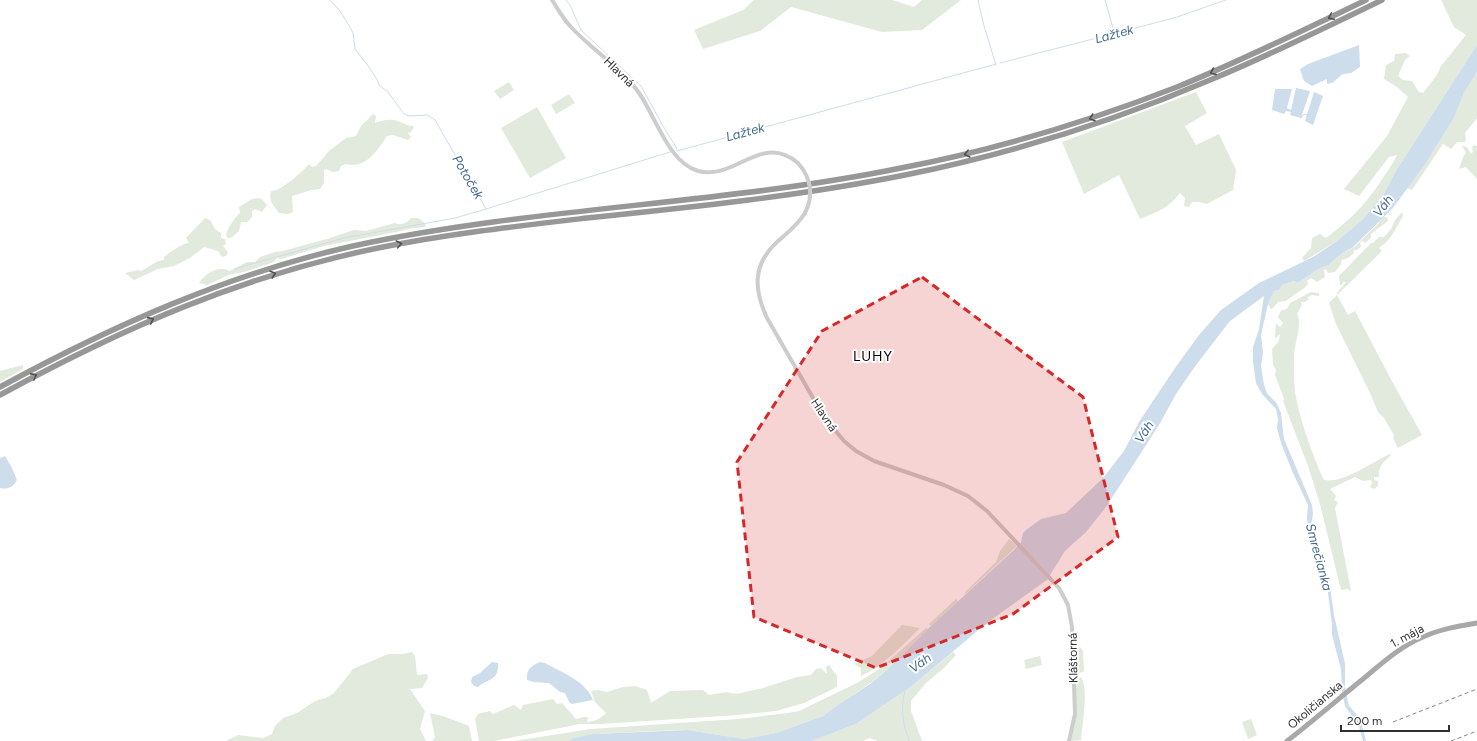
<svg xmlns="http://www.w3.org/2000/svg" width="1477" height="741" viewBox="0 0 1477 741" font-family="Figtree,sans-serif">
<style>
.green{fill:#e2e9dd}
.water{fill:#cdddeb}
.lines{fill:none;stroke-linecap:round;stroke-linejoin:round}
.stream{stroke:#cdddeb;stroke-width:1}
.minor{stroke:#cdcdcd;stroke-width:4}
.major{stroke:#a8a8a8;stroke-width:5}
.highway{stroke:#979797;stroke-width:5.5}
.rail{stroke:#858585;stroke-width:1;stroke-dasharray:4 3;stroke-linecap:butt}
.minor-bridge{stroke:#cdcdcd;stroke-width:4}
.oneway{stroke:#4f4f4f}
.marked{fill:#d62828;fill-opacity:0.2;stroke:#d62828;stroke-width:3;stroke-dasharray:8 5;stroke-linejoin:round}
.labels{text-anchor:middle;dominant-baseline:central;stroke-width:4;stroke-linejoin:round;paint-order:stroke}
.street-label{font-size:12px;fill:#303030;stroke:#fff}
.water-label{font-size:13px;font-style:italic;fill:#436a8e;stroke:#fff}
.quarter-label{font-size:14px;letter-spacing:1px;fill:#000;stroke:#fff}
</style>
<rect width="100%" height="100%" fill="#fff"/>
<!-- green -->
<path class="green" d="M 754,0 L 892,0 L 914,7 L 922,0 L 961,0 L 922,30 L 882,32 L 791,7 L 760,31 L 703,49 L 694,30 L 743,10 Z
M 1441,0 L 1477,0 L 1477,45 L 1397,169 L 1382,197 L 1362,220 L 1337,241 L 1304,261 L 1302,258 L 1311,248 L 1312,238 L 1320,234 L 1326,238 C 1350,220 1362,208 1379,184 C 1385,174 1392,166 1397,155 L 1389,157 L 1359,196 L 1344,189 L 1387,136 L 1408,97 L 1397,87 L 1384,79 L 1386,65 L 1394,61 L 1395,54 L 1406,53 L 1410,56 L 1405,60 L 1398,76 L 1403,80 L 1412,81 L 1419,92 L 1423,93 L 1437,75 L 1441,66 L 1466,35 L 1454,27 Z
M 1477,72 L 1477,118 L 1465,133 L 1466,139 L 1465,142 L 1457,142 L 1451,149 L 1443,144 L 1412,190 L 1407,188 L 1424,166 L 1454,118 L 1464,93 Z
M 509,82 L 514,90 L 500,99 L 494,91 Z
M 1196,92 L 1207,113 L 1185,126 L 1196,145 L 1219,134 L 1236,170 L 1233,190 L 1207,204 L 1199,202 L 1192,202 L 1189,207 L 1184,206 L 1185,198 L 1180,193 C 1167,209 1159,211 1140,219 L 1119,175 L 1084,194 L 1062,142 Z
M 569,94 L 575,103 L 556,114 L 551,105 Z
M 537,107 L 566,158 L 530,178 L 501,128 Z
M 373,114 L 376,116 L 375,123 C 382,120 393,118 400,122 C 406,124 407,126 413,126 L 414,127 L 411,132 L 408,133 L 411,137 L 408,140 L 393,135 L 387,136 C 377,151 366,169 346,164 L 341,166 L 339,171 L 333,172 L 326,169 L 324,170 L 324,183 L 320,189 L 311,190 L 292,196 L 293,212 L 288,214 L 279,213 C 274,206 268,201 271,191 C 282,191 302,172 309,164 L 312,167 L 316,166 L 330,150 L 346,138 L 356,136 L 361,126 Z
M 1474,145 L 1477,146 L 1477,179 L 1466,167 L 1459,169 L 1463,157 L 1466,153 L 1462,146 L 1467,147 L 1471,154 L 1473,152 L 1472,147 Z
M 258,198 L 262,199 L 267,205 L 262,212 L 255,209 L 252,211 L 252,217 L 247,222 L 241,222 L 239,231 L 231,238 L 228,238 L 226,235 C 227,229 235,217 240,213 L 239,207 L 252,199 Z
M 1402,212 L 1403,216 C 1398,224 1395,232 1389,239 C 1386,243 1382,245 1379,248 L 1382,251 L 1337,295 L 1348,315 L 1355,311 L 1394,385 L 1422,435 L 1398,448 L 1393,438 L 1394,435 L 1384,418 L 1378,412 L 1370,393 L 1336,324 L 1329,303 L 1337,295 L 1337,293 L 1346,282 L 1343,282 L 1342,285 L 1340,285 L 1339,276 L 1371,243 L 1373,243 L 1379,237 L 1384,237 L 1391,229 L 1395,220 Z
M 1383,217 L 1387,217 L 1388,221 L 1371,234 L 1371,238 L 1365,243 L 1362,241 L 1360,243 L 1361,247 L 1357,250 L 1354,250 L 1354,253 L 1348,258 L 1342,260 L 1341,264 L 1335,272 L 1328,273 L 1326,269 L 1324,270 L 1325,277 L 1317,282 L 1311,278 L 1307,281 L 1308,284 L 1304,288 L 1286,301 L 1278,302 L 1272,309 L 1270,308 L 1268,304 L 1274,291 L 1279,290 L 1282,285 L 1294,281 L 1297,283 C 1308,278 1317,267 1329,265 C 1333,260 1346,250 1353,248 L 1377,225 Z
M 205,218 L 210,220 L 215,229 L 221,233 L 221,238 L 225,239 L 226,244 L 223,246 L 228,252 L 226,256 L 222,257 L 218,251 L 204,247 L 190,258 L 174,266 L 158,269 L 134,280 L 125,273 L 138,270 L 141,271 L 158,261 L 164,260 L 164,257 C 171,252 180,244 189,243 L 186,238 Z
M 411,218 L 418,218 L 426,224 L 425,227 L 408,229 L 401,231 L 324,246 L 281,259 L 277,258 L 274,262 L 244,272 L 231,274 L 207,285 L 199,283 C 206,273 217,265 230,271 L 247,262 L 255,262 L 260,257 L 275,252 L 283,251 L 330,238 L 354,230 L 366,231 L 395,223 C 401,226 407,223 411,218 Z
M 1311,292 L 1319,293 L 1319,296 L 1312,295 L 1308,297 L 1308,300 L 1305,302 L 1301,302 L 1302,305 L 1297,314 C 1303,324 1293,346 1294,359 C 1294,370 1294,381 1295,392 C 1299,418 1311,450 1321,474 L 1324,480 C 1343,484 1372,462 1390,454 L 1391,455 C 1384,462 1378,465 1379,477 L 1374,477 L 1374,480 L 1378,481 L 1378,486 L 1374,489 L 1370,487 L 1372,483 L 1371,480 L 1363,481 L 1355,477 L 1330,489 L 1336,496 L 1334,500 L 1338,502 L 1335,508 L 1351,591 L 1348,589 L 1341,590 L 1320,504 L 1308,466 L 1283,401 L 1284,399 L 1275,375 L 1276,370 L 1273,365 L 1272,349 L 1279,341 L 1280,334 L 1276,338 L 1275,337 L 1276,323 L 1280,327 L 1283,323 L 1278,317 L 1281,310 C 1286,310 1288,309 1290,303 Z
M 23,365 L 23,369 L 0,382 L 0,371 Z
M 1009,539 L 1017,546 L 965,594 L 965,592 L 996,562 L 1000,551 Z
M 956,599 L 958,601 L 931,626 L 929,624 Z
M 902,625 L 920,628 C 902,646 884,665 861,676 L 861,668 L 854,664 L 872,656 Z
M 926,628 L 928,629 L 888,669 L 869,684 L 839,704 L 823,716 L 776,733 L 744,739 L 688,730 L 655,731 L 593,734 L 573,738 L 568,741 L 514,741 L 591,729 L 738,719 L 788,713 L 799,711 L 857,683 L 881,668 Z
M 1080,647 L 1083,651 L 1084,670 L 1083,672 L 1079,673 L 1075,670 L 1074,650 Z
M 412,652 L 415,656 L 417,675 L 427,674 L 428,678 L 422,688 L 410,689 L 425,711 L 420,729 L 426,741 L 226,741 L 238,735 L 263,738 L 272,734 L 275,726 L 283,718 L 297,713 L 315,701 L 326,698 L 334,693 L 353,669 L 388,654 L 403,654 Z
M 953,652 L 956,655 L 944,668 L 926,683 L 911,701 L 911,711 L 922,741 L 878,741 L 869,738 L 863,741 L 812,741 L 856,724 L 912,686 Z
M 1040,656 L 1042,665 L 1026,669 L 1024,660 Z
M 829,665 L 837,676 L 837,687 L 804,703 L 776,711 L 738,715 L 601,724 L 580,724 L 494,741 L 479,741 L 475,719 L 478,714 L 490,711 L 493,714 L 514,705 L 521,710 L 523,705 L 553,699 L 557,704 L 562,703 L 576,719 L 583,717 L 588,717 L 587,722 C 596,721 600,719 606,713 L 595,702 L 591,691 L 598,690 L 607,692 L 623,687 L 635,686 L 647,690 L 651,703 L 670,691 L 703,690 L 709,695 L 726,692 L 736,694 L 763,688 L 797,677 L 811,675 L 816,669 L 821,668 L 827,674 L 826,667 Z
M 1081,677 C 1089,688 1082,726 1081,740 L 1071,741 L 1076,716 L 1076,680 Z
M 430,713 L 443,716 L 469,726 L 472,741 L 432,741 L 435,737 Z
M 1251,719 L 1257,735 L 1248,739 L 1242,722 Z"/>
<!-- water -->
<path class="water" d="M 1359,45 L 1360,67 L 1351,73 L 1343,74 L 1332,83 L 1327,84 L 1327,79 L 1312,86 L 1304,81 L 1300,69 L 1308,64 Z
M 1477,45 L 1477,72 L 1464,93 L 1454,118 L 1424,166 L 1392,209 L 1352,248 C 1346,250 1333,260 1329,265 C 1317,267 1308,278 1297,283 L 1294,281 L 1282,285 L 1279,290 L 1274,291 L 1268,304 L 1261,335 L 1263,352 L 1261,366 L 1264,385 L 1267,393 L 1277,404 L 1281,413 L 1284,439 L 1312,505 L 1313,514 L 1311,525 L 1329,580 L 1334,615 L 1345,664 L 1345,686 L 1348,702 L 1349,706 L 1360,718 L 1366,741 L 1363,741 L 1359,726 L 1345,706 L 1342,691 L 1341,669 L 1332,635 L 1332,624 L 1327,585 L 1315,545 L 1308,529 L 1307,518 L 1308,505 L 1293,473 L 1281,443 L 1277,428 L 1278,419 L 1276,409 L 1262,394 L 1256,383 L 1253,362 L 1253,347 L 1259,329 L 1264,296 L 1230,321 L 1196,365 L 1176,394 L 1159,425 L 1106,507 L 1086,532 L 1065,551 L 1047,580 L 988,622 L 912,686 L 856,724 L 812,741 L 568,741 L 573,738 L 593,734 L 688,730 L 744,739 L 776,733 L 823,716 L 839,704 L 870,684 L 888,669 L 931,626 L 1015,549 L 1021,542 L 1023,533 L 1026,530 L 1041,519 L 1066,513 L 1103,478 L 1124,451 L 1139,422 L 1175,368 L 1199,335 L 1221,310 L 1259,283 L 1313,257 L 1337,241 L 1362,220 L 1382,197 L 1397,169 Z
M 1296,88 L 1310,91 L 1301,118 L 1290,115 L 1291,112 L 1286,111 L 1284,114 L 1272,110 L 1275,89 L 1292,89 L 1287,108 L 1291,110 Z
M 1314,92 L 1323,96 L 1313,125 L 1305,121 Z
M 5,456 L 11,466 L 17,480 C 13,487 8,490 0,488 L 0,458 Z
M 492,662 L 498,663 C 499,681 489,678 478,687 L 474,686 L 471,682 L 472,677 L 480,673 Z
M 540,662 L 545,663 C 561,672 586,681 593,700 L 572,704 L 569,702 L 565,693 L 560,692 L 549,683 L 534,682 L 527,680 C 526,669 531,666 540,662 Z"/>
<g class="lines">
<!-- stream -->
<path class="stream" d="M 330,0 L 340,11 L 351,29 L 353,33 L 355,49 L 369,67 L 378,81 L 379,85 L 388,92 L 404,114 L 409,116 L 427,115 L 435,120 L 486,209 L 670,152
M 566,0 L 570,5 L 581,30 L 641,86 L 663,126 L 676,147 L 677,151 L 996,64
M 978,0 L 984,26 L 996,65
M 1105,0 L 1113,28
M 1000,63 L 1174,18 L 1226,0
M 1301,118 L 1304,114 L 1307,115
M 234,269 L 344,238 L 455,218 L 486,209
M 905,691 C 900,708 903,724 909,741"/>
<!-- minor -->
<path class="minor" d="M 552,0 C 558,9 563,19 571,27 C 592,50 621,67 639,93 C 656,117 668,162 698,171 C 735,181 761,132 798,163
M 805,213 C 798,225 787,233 777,242 C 752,265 754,290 767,318 L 824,417 L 844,441 L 856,451 L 874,461 L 944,485 L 968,496 L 987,511 L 1059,588 L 1068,605 L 1072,627 L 1075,714 L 1069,741"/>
<!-- major -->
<path class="major" d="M 1287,741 C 1313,721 1338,699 1363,679 C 1382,663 1401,646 1423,637 C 1440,629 1459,626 1477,623"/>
<!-- highway -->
<path class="highway" d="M 0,387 C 112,326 228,274 353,246 C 533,207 720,205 901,168 C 995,150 1087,122 1177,87 C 1241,61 1304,30 1366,0
M 0,395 C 123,328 241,276 378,248 C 447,234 518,226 587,218 C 694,207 800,196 905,175 C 1009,154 1112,122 1210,80 C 1268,56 1325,28 1382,0"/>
<!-- rail -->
<path class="rail" d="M 1393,722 L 1477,689
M 1451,741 L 1477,731"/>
<!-- minor-bridge -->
<path class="minor-bridge" d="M 798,163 C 811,178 814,195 805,213"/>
</g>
<!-- one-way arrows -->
<defs><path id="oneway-chevron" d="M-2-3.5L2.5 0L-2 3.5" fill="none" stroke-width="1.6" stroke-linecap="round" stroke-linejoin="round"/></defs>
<g class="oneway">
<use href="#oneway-chevron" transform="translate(1331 17) rotate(154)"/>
<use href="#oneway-chevron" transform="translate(1213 72) rotate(157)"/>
<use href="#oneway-chevron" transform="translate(1092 118) rotate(161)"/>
<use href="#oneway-chevron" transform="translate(967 154) rotate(166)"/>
<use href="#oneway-chevron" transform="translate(399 244) rotate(-11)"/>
<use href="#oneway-chevron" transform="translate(273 274) rotate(-17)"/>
<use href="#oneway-chevron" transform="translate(151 320) rotate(-24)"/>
<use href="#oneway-chevron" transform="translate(34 376) rotate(-28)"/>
</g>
<!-- marked area -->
<path class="marked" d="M 922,277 L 1083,397 L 1118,537 L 1013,614 L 876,668 L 754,617 L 737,462 L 822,331 Z"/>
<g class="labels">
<!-- street labels -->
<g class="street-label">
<text transform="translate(619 72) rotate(44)">Hlavná</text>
<text transform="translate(824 415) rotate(56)">Hlavná</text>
<text transform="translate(1407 636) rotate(-28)">1. mája</text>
<text transform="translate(1073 658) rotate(-91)">Kláštorná</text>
<text transform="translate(1315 705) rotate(-40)">Okoličianska</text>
</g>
<!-- water labels -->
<g class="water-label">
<text transform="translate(1114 34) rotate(-15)">Lažtek</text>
<text transform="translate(745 132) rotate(-15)">Lažtek</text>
<text transform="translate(468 177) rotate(60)">Potoček</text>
<text transform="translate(1383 206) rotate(-52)">Váh</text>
<text transform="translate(1144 432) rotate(-57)">Váh</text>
<text transform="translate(1319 557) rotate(75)">Smrečianka</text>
<text transform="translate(920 663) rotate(-36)">Váh</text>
</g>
<!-- quarter labels -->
<g class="quarter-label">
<text x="873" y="356">LUHY</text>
</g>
</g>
<!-- scale -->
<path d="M1341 725v6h108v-6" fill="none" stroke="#303030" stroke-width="2"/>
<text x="1347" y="725" font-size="12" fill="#303030" stroke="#ffffff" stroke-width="3" paint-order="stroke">200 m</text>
</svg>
